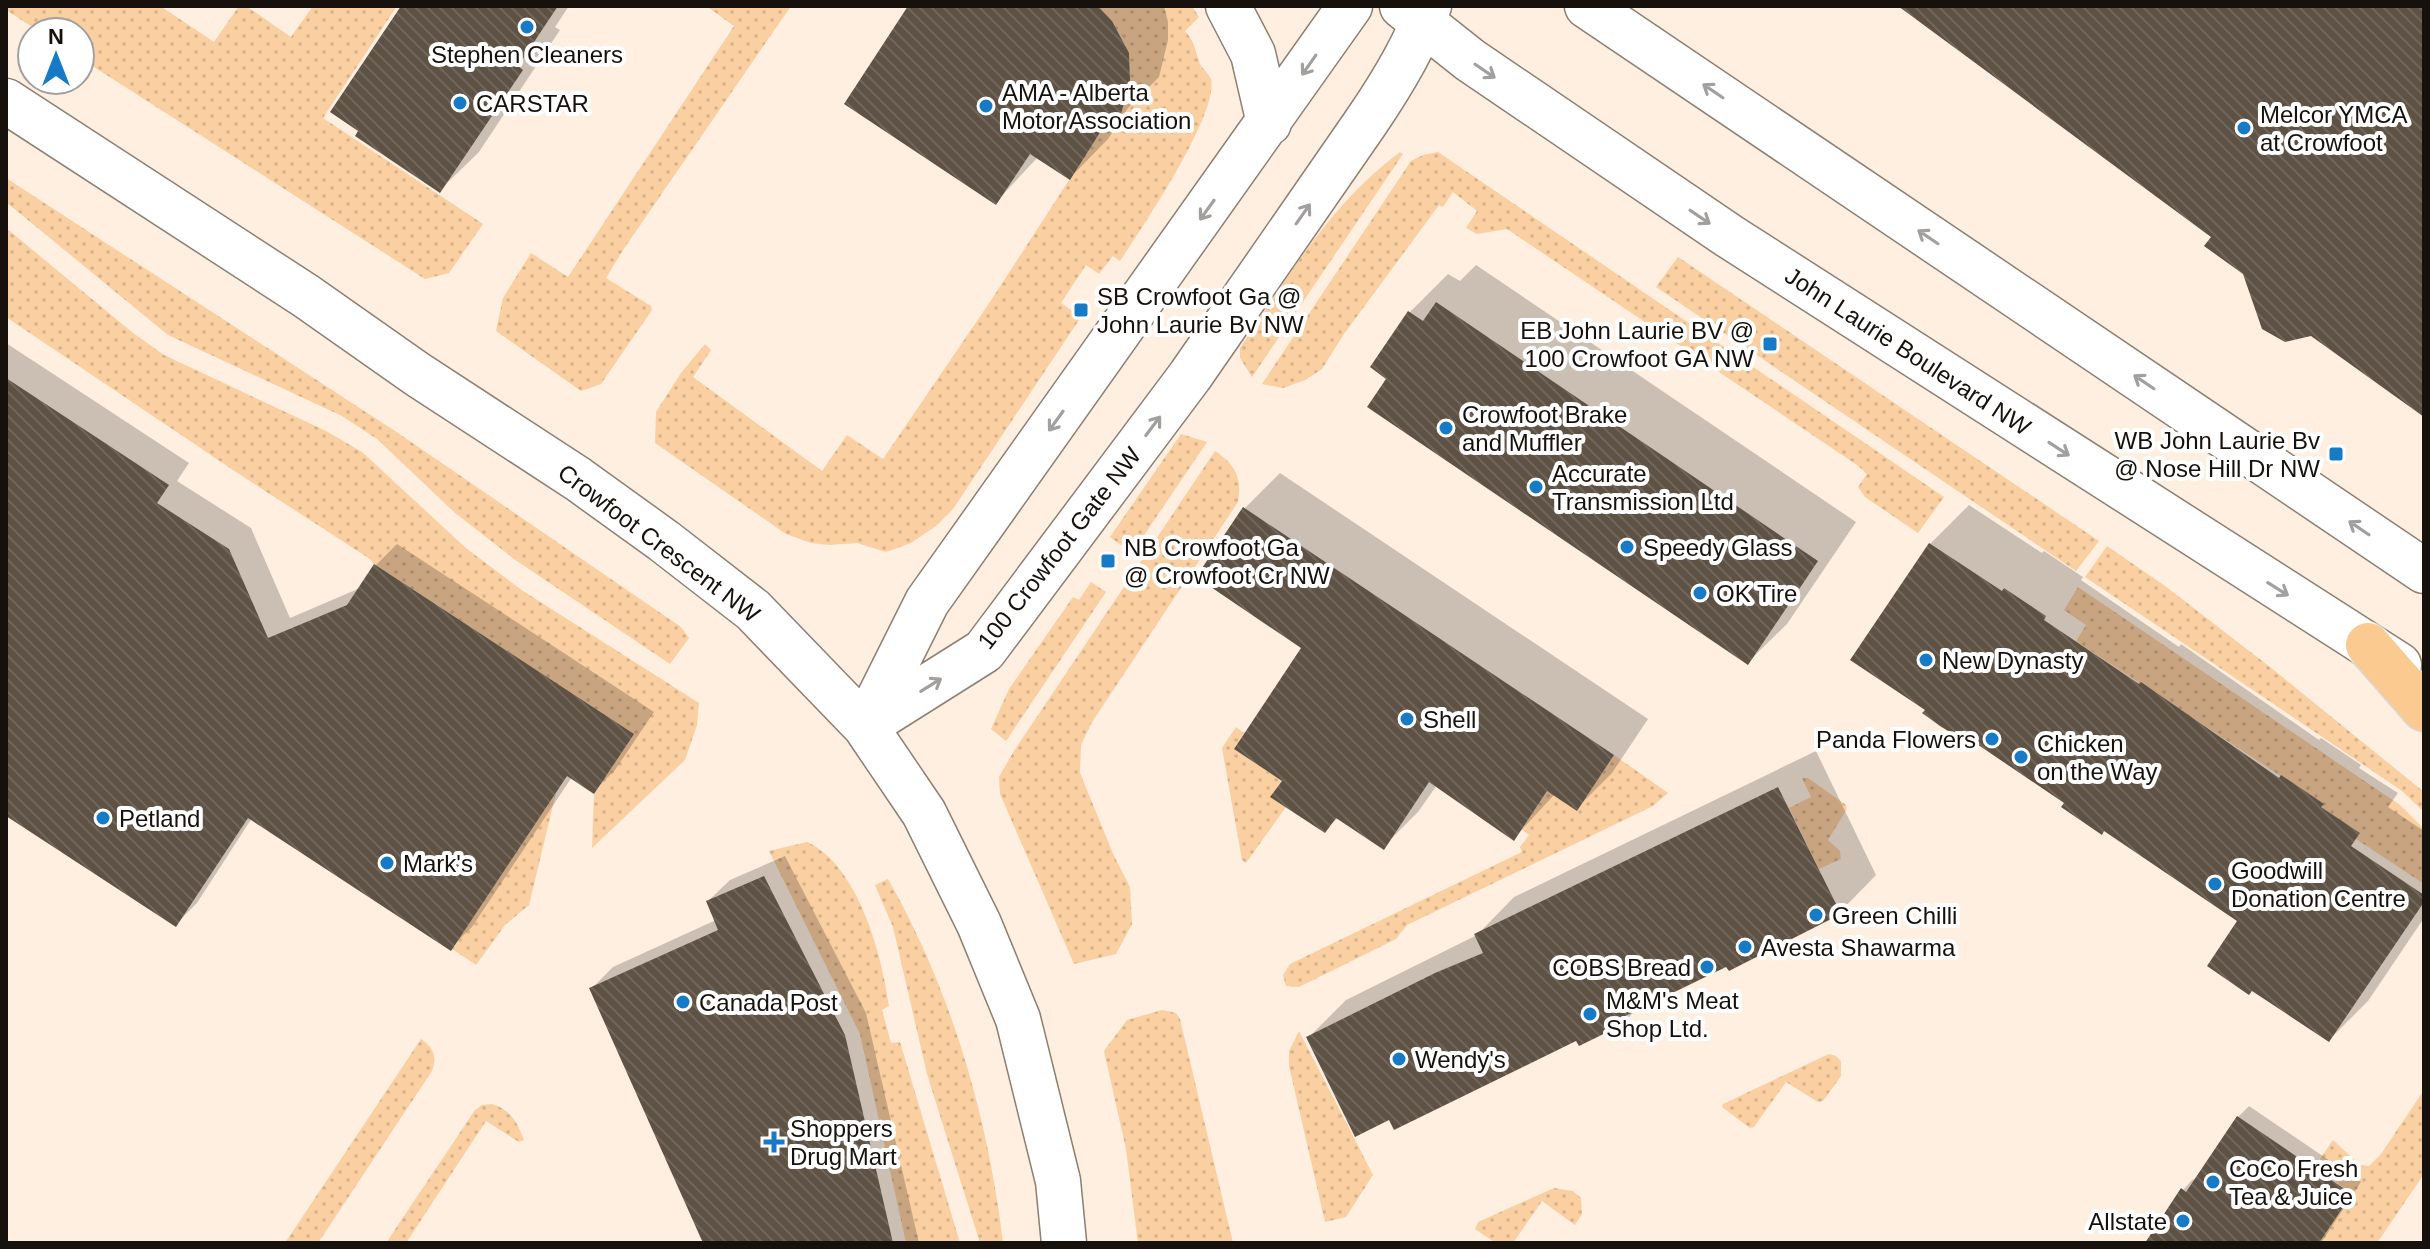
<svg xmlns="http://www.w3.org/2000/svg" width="2430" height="1249" viewBox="0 0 2430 1249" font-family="Helvetica,sans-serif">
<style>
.grass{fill:url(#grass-dots)}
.shadow{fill:#0003}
.building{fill:url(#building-back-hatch)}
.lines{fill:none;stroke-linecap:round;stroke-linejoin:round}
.minor-casing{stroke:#8d7f71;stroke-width:47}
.major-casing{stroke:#dad9d8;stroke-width:47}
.minor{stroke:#fff;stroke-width:44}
.major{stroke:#faca91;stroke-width:44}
.oneway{stroke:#a2a09e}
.poi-dot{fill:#177ac6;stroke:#fff;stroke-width:3}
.labels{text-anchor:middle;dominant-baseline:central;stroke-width:8;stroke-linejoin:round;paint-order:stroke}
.poi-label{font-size:24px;fill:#16110c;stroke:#fff;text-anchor:start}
.street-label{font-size:24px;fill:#16110c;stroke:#fff}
</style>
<defs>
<pattern id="grass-dots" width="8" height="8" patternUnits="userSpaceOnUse" patternTransform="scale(2)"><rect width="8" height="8" fill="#facfa1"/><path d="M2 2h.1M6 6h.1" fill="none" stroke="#d6b189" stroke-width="1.8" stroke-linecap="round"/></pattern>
<pattern id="building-back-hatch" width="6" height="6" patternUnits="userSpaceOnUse" patternTransform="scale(2)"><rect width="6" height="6" fill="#5e5245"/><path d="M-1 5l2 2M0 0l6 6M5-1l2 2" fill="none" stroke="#70665c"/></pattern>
</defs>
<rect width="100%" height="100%" fill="#feefe0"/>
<!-- grass -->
<path class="grass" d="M 6,6 L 160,6 L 214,42 L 239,6 L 246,6 L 291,37 L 313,6 L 397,6 L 323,118 L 483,224 L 449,273 L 425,279 L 80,58 L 80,32 L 40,32 L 6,10 Z
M 710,6 L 791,6 L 623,250 L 606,278 L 651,306 L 652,310 L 601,384 L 581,391 L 496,331 L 503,298 L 531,253 L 568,277 L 734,26 L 709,8 Z
M 1086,6 L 1192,6 L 1199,17 L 1185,31 C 1195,42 1195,51 1200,64 C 1203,69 1209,74 1211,79 C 1219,114 1141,229 1120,261 L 1113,256 L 1099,274 L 1086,265 L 1061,303 L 1081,317 L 953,509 L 936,526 L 911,543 L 886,552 L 857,543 L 830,545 L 811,543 L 786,534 L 655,443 L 656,412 L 681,373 L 705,344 L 711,350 L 693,377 L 822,471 L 847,435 L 883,459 L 994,296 L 1111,115 L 1118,117 C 1140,76 1130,40 1099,7 Z
M 1400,152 L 1403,154 L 1252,377 L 1240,358 L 1240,348 C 1287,278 1331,203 1400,152 Z
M 1438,152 L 1944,497 L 1918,533 L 1865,497 L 1858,487 L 1867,474 L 1857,465 L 1507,229 L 1477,234 L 1466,228 L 1477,211 L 1453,192 L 1443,207 L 1439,205 L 1344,334 L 1322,369 L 1305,380 L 1283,388 L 1262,384 L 1411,161 L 1423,155 Z
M 6,178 L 395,431 L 681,627 L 689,638 L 670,664 L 514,559 L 454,512 L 377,439 L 342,416 L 168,335 L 6,202 Z
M 6,228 L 133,333 L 164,355 L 326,431 L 362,452 L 467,549 L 523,591 L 699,703 L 697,725 L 685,760 L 592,848 L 594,794 L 633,734 L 374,564 L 370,559 L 233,470 L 6,317 Z
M 1678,257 L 2099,541 L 2076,571 L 1656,287 Z
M 1181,434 L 1207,442 L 1132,553 L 1110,537 Z
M 1215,451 C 1236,465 1242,478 1238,502 L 1092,722 L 1081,745 L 1080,773 L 1114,856 L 1130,887 L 1132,924 L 1116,954 L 1074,964 L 1000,794 L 999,777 L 1014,751 Z
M 2107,546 L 2165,586 L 2270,667 L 2424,792 L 2424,812 L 2402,791 L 2355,759 L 2085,577 Z
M 1091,582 L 1106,592 L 1006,741 L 991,729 L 1009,689 L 1073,597 L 1079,600 Z
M 2078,587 L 2400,805 L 2424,829 L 2424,884 L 2356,839 L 2360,833 L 2321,807 L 2323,804 L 2076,641 L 2086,625 L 2064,610 Z
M 1236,727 L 1244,733 L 1234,749 L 1282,781 L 1271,796 L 1286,807 L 1246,863 L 1242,860 L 1222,748 Z
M 1614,755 L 1668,793 L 1653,806 L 1407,925 L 1396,939 L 1299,987 L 1286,986 L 1283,975 L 1290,964 L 1522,852 L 1520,847 L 1529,835 L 1521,829 L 1547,791 L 1577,810 Z
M 1802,778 L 1808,778 L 1846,805 L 1847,809 L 1828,840 L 1840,851 L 1841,859 L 1819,869 L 1789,808 L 1811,797 Z
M 556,793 L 529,905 L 505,925 L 476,965 L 452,949 Z
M 807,842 C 858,865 882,955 889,1006 L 882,1010 L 891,1043 L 900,1042 L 960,1243 L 906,1243 L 860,1034 L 769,851 Z
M 888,879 C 951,990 988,1116 1003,1243 L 980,1243 L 927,1074 L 893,927 L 875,885 Z
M 1162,1010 L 1176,1013 L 1180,1019 L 1233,1243 L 1138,1243 L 1126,1149 L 1104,1051 L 1127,1020 Z
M 1299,1031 L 1373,1175 L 1346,1217 L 1325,1222 L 1289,1066 L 1289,1051 Z
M 421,1039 C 434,1048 437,1056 432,1071 L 318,1243 L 285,1243 Z
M 1829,1054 L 1836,1056 L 1841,1061 L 1841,1076 L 1823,1101 L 1818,1102 L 1786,1082 L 1754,1127 L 1750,1128 L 1722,1107 L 1723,1104 Z
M 2424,1090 L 2424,1174 L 2377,1243 L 2319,1243 L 2352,1194 L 2315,1166 L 2333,1140 L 2360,1165 L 2369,1166 L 2381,1154 Z
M 492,1104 C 511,1110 517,1122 524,1140 L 519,1142 L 486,1121 L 406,1243 L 386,1243 L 475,1110 L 482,1105 Z
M 1554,1188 L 1573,1191 L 1581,1198 L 1582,1214 L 1575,1225 L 1542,1201 L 1513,1243 L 1496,1243 L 1475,1229 L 1478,1222 Z"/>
<!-- shadow -->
<path class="shadow" d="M 403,6 L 569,6 L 555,27 L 560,30 L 479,152 L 440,190 Z
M 910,6 L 1164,6 L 1168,22 L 1168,40 L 1159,77 L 1128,108 L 1108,139 L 1070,178 L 1038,157 L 996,202 Z
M 1476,265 L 1856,522 L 1787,624 L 1748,662 L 1388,379 L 1410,312 L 1448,274 L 1460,281 Z
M 6,343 L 189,463 L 177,481 L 251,528 L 290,618 L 360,588 L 376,565 L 397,544 L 654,712 L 615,770 L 594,791 L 572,777 L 472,927 L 450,948 L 252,818 L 197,903 L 175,925 L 6,814 Z
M 1280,473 L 1648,719 L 1612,773 L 1577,808 L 1555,794 L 1514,838 L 1437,785 L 1418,812 L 1383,847 L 1339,817 L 1325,830 L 1284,781 L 1304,648 L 1245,508 Z
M 1969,505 L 2042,553 L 2044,551 L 2083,577 L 2081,580 L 2179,647 L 2181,644 L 2319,740 L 2321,738 L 2361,765 L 2359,768 L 2398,793 L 2388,807 L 2424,831 L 2424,918 L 2368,1001 L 2329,1040 L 2240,921 L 1853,659 L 1930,544 Z
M 1816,751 L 1876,875 L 1840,912 L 1639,1007 L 1625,1021 L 1577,1038 L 1390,1118 L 1309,1037 L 1346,1000 L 1477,935 L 1514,897 Z
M 785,856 L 866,1013 L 919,1243 L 705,1243 L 591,989 L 613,967 L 716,920 L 708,901 L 730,880 Z
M 2249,1106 L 2361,1182 L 2321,1243 L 2154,1243 L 2183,1190 L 2193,1179 L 2195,1181 L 2238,1117 Z"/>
<!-- building -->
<path class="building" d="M 401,6 L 558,6 L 518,66 L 523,70 L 440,193 L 355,136 L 358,131 L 330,112 Z
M 908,6 L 1098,6 L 1112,21 L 1129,53 L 1130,80 L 1120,118 L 1111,115 L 1070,180 L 1030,154 L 996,205 L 844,104 Z
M 1898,6 L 2424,6 L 2424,417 L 2311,336 L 2285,342 L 2262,329 L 2243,274 L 2204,246 L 2211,237 Z
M 1436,302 L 1818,561 L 1748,665 L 1367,407 L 1386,379 L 1370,367 L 1408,311 L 1423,321 Z
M 6,378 L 169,485 L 157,503 L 229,549 L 268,638 L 347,605 L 374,564 L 634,734 L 594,794 L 567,776 L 451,951 L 248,818 L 176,927 L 6,816 Z
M 1243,507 L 1614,755 L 1577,811 L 1547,791 L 1514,841 L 1429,782 L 1384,850 L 1336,818 L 1325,833 L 1270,797 L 1282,781 L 1234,749 L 1301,648 L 1196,577 Z
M 1929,543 L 2002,591 L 2004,588 L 2046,616 L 2044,620 L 2139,684 L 2141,682 L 2279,778 L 2281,775 L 2324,804 L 2321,807 L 2360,833 L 2351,846 L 2424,895 L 2424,902 L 2329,1042 L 2252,991 L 2249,995 L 2207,966 L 2237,921 L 2104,831 L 2102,835 L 2061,807 L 2064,803 L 1965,736 L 1963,740 L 1940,726 L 1922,713 L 1925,710 L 1850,660 Z
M 1778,787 L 1841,914 L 1729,971 L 1726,967 L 1623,1017 L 1626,1023 L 1579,1046 L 1576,1041 L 1394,1130 L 1389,1120 L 1355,1137 L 1306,1037 L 1435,973 L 1483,953 L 1474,934 Z
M 764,876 L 845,1035 L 893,1243 L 703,1243 L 589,988 L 718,930 L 706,901 Z
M 2237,1116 L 2352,1194 L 2319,1243 L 2145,1243 L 2181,1188 L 2186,1192 Z"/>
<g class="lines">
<defs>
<path id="minor" d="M 1228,6 L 1253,54 L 1269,123
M 1402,6 L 1470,60 L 1729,236 L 2399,665
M 1587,6 L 2424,571
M 6,101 L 306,296 L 417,374 L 578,479 L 664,541 L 753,610 L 865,726 L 924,813 L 979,924 L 1018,1019 L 1058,1181 L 1064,1243
M 865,726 L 984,651 L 1190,376 L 1366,122 C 1390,87 1415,47 1429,6
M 865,726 L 927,602 L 1350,6"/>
<path id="major" d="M 2368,645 L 2424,709"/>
</defs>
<!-- minor casing -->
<use href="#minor" class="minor-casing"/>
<!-- major casing -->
<use href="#major" class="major-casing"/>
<!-- minor -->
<use href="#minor" class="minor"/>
<!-- major -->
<use href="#major" class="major"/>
</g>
<!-- one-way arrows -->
<defs><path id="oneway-shaft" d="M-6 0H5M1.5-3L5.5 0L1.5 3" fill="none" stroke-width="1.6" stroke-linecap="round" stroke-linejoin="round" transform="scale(2)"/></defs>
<g class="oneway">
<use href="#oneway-shaft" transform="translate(1309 65) rotate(125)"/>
<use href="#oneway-shaft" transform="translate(1485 71) rotate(34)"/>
<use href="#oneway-shaft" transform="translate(1713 91) rotate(-146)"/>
<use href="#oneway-shaft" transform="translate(1207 210) rotate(126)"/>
<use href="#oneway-shaft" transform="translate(1303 214) rotate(-55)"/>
<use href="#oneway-shaft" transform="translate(1700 217) rotate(34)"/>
<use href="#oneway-shaft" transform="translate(1928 237) rotate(-146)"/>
<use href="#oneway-shaft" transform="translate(2144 382) rotate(-146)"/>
<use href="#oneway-shaft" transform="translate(1056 421) rotate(126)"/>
<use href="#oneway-shaft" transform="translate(1153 426) rotate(-53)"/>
<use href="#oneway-shaft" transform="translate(2059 449) rotate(33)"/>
<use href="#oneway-shaft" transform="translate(2359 528) rotate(-146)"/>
<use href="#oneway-shaft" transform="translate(2278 589) rotate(32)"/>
<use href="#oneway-shaft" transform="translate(931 685) rotate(-32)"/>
</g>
<!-- markers -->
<g class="poi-dot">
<circle cx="527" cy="27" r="8"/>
<circle cx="460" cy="103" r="8"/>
<circle cx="986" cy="106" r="8"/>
<circle cx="2244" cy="128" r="8"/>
<rect x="1073" y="302" width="16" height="16" rx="4"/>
<rect x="1762" y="336" width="16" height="16" rx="4"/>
<circle cx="1446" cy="428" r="8"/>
<rect x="2328" y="446" width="16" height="16" rx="4"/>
<circle cx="1536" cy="487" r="8"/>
<circle cx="1627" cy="547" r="8"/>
<rect x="1100" y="553" width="16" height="16" rx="4"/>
<circle cx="1700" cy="593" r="8"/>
<circle cx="1926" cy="660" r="8"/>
<circle cx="1407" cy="719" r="8"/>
<circle cx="1992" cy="739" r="8"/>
<circle cx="2021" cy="757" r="8"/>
<circle cx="103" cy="818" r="8"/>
<circle cx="387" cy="863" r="8"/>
<circle cx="2215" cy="884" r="8"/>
<circle cx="1816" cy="915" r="8"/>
<circle cx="1745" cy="947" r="8"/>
<circle cx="1707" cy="967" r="8"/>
<circle cx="683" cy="1002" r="8"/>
<circle cx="1590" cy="1014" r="8"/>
<circle cx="1399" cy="1059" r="8"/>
<path d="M770 1130h8v8h8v8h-8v8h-8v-8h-8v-8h8z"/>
<circle cx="2213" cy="1182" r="8"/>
<circle cx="2183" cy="1221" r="8"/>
</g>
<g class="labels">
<!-- poi labels -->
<g class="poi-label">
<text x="527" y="54" text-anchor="middle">Stephen Cleaners</text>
<text x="1002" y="92">AMA - Alberta<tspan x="1002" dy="28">Motor Association</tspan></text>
<text x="476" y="103">CARSTAR</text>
<text x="2260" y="114">Melcor YMCA<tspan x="2260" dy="28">at Crowfoot</tspan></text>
<text x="1097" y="296">SB Crowfoot Ga @<tspan x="1097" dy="28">John Laurie Bv NW</tspan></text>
<text x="1754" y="330" text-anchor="end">EB John Laurie BV @<tspan x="1754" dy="28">100 Crowfoot GA NW</tspan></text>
<text x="1462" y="414">Crowfoot Brake<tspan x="1462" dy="28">and Muffler</tspan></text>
<text x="2320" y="440" text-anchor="end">WB John Laurie Bv<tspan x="2320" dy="28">@ Nose Hill Dr NW</tspan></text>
<text x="1552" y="473">Accurate<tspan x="1552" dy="28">Transmission Ltd</tspan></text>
<text x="1124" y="547">NB Crowfoot Ga<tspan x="1124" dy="28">@ Crowfoot Cr NW</tspan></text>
<text x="1643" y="547">Speedy Glass</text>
<text x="1716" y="593">OK Tire</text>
<text x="1942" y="660">New Dynasty</text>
<text x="1423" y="719">Shell</text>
<text x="1976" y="739" text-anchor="end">Panda Flowers</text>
<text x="2037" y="743">Chicken<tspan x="2037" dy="28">on the Way</tspan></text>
<text x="119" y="818">Petland</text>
<text x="403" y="863">Mark's</text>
<text x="2231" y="870">Goodwill<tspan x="2231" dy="28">Donation Centre</tspan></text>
<text x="1832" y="915">Green Chilli</text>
<text x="1761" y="947">Avesta Shawarma</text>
<text x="1691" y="967" text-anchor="end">COBS Bread</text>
<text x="1606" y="1000">M&amp;M's Meat<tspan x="1606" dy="28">Shop Ltd.</tspan></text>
<text x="699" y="1002">Canada Post</text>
<text x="1415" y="1059">Wendy's</text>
<text x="790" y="1128">Shoppers<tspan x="790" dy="28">Drug Mart</tspan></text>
<text x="2229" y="1168">CoCo Fresh<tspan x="2229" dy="28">Tea &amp; Juice</tspan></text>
<text x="2167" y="1221" text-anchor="end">Allstate</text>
</g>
<!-- street labels -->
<g class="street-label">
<text transform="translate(1908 351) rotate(33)">John Laurie Boulevard NW</text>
<text transform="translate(659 543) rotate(37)">Crowfoot Crescent NW</text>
<text transform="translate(1059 548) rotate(-52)">100 Crowfoot Gate NW</text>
</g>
</g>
<!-- border -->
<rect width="2430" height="1249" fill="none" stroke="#16110c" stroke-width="16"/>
<!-- north arrow -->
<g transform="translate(56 56)"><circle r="38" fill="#ffffff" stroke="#a2a09e" stroke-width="2"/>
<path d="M0-6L14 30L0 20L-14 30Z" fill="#177ac6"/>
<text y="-12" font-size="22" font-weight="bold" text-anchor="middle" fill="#16110c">N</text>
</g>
</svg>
